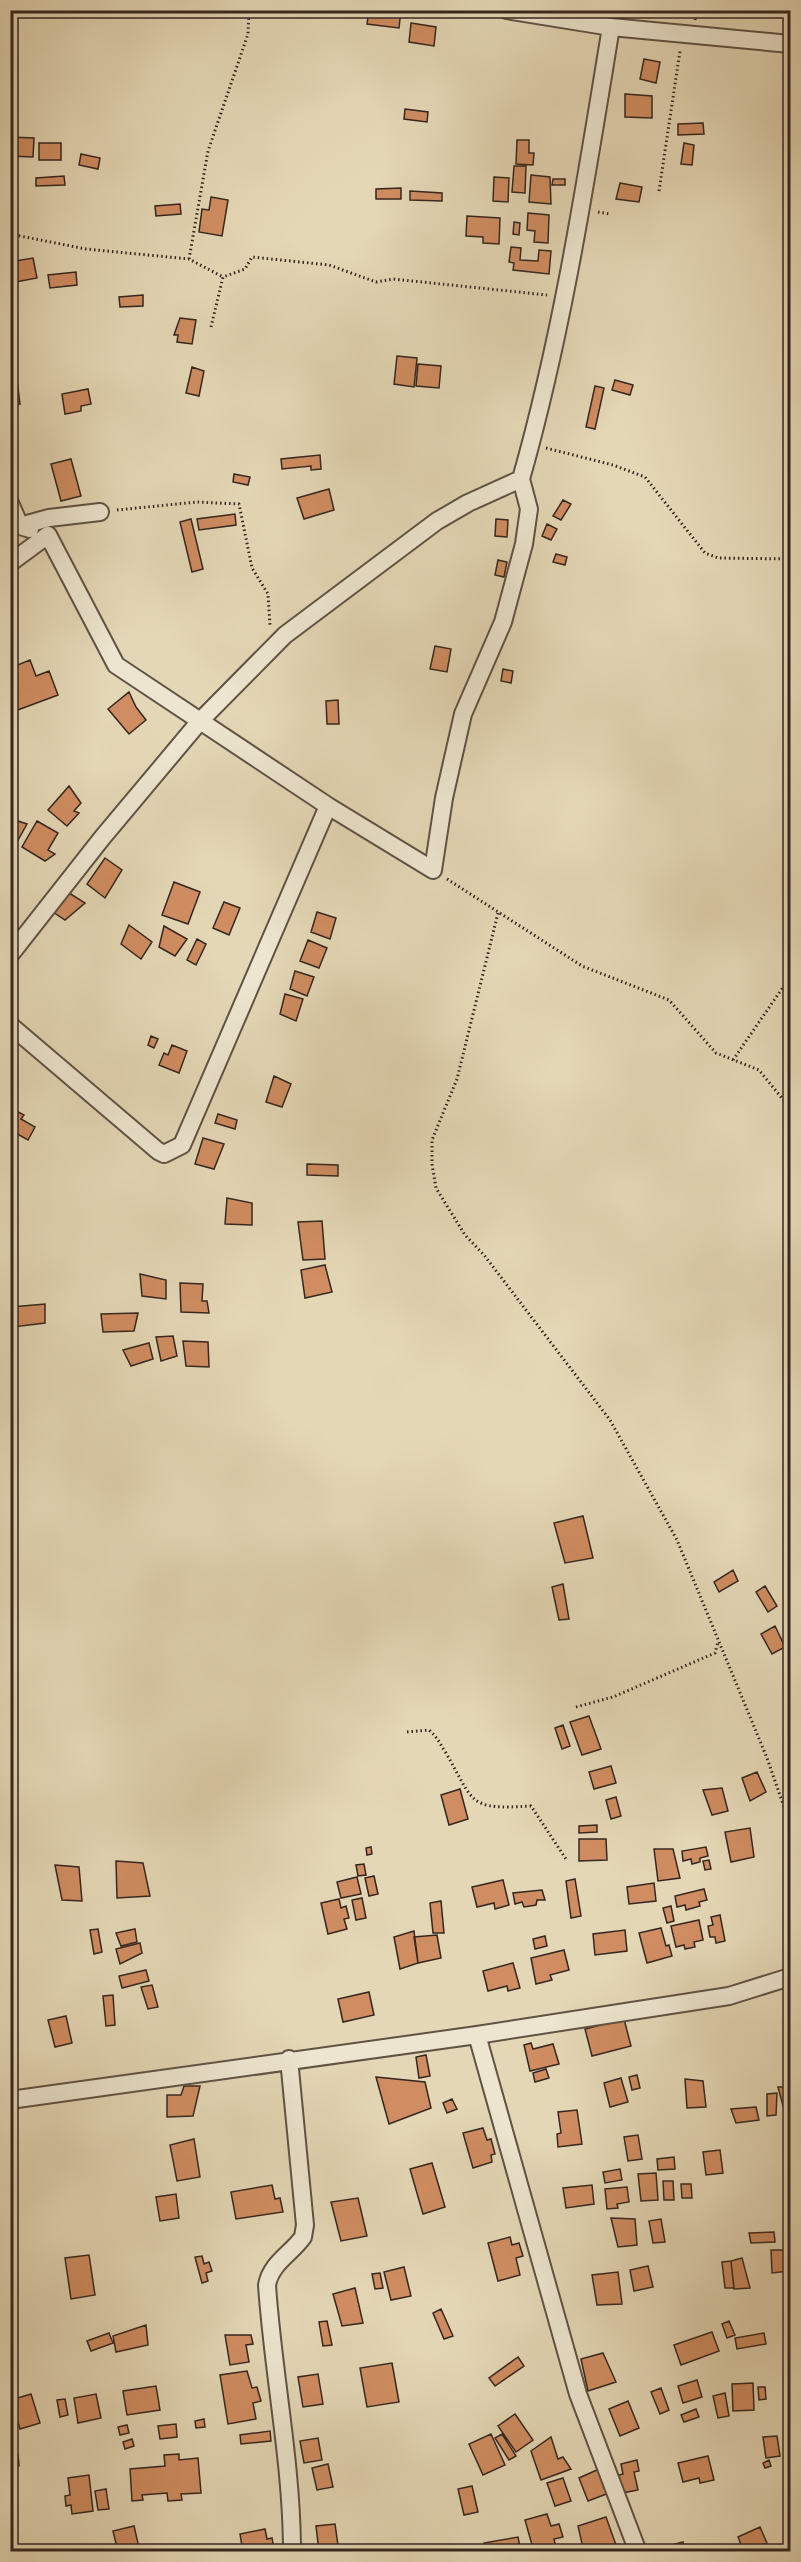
<svg xmlns="http://www.w3.org/2000/svg" width="801" height="2562" viewBox="0 0 801 2562" font-family="'IM FELL English',serif">
<style>
.building{fill:#d08d61;stroke:#342620;stroke-width:1.5}
.lines{fill:none;stroke-linecap:round;stroke-linejoin:round}
.street-casing{stroke:#605245;stroke-width:20}
.path{stroke:#342620;stroke-width:3;stroke-dasharray:1.5 3;stroke-linecap:butt}
.street{stroke:#ede5cf;stroke-width:16}
</style>
<rect width="100%" height="100%" fill="#e4d7b5"/>
<filter id="stains"><feTurbulence type="fractalNoise" baseFrequency=".00333" numOctaves="4"/><feColorMatrix values="0 0 0 0 .2 0 0 0 0 .09 0 0 0 0 .02 0 0 0 .5 -.17"/></filter>
<radialGradient id="worn" r=".72"><stop offset=".6" stop-color="#630" stop-opacity="0"/><stop offset="1" stop-color="#630" stop-opacity=".3"/></radialGradient>
<!-- building -->
<path class="building" d="M 369,10 L 401,10 L 399,28 L 367,24 Z
M 411,23 L 436,27 L 434,46 L 409,42 Z
M 644,59 L 660,62 L 656,83 L 640,79 Z
M 625,94 L 652,96 L 652,118 L 625,117 Z
M 405,109 L 428,112 L 427,122 L 404,119 Z
M 703,123 L 704,134 L 678,135 L 678,124 Z
M 10,137 L 34,138 L 33,157 L 10,156 Z
M 517,140 L 529,140 L 529,153 L 534,153 L 533,165 L 516,164 Z
M 39,143 L 61,143 L 61,160 L 39,160 Z
M 684,143 L 694,145 L 692,165 L 681,164 Z
M 81,154 L 100,158 L 98,169 L 79,165 Z
M 514,166 L 526,166 L 525,193 L 512,192 Z
M 531,175 L 550,177 L 551,204 L 529,202 Z
M 64,176 L 65,185 L 36,186 L 36,178 Z
M 494,177 L 509,178 L 508,202 L 493,201 Z
M 553,179 L 565,179 L 565,185 L 552,185 Z
M 620,183 L 642,187 L 639,202 L 616,199 Z
M 401,188 L 401,199 L 376,199 L 376,189 Z
M 410,191 L 442,193 L 442,201 L 410,200 Z
M 211,197 L 228,200 L 222,236 L 199,232 L 202,209 L 209,210 Z
M 180,204 L 181,214 L 156,216 L 155,206 Z
M 528,213 L 549,215 L 548,243 L 534,242 L 535,231 L 527,230 Z
M 467,216 L 500,218 L 499,244 L 483,243 L 483,237 L 466,236 Z
M 514,222 L 520,223 L 519,235 L 513,234 Z
M 511,247 L 521,248 L 520,260 L 538,261 L 539,250 L 551,251 L 549,274 L 513,270 L 514,263 L 509,262 Z
M 33,258 L 37,278 L 10,283 L 10,262 Z
M 76,272 L 77,285 L 50,288 L 48,275 Z
M 143,295 L 143,306 L 120,307 L 119,297 Z
M 180,318 L 196,320 L 192,344 L 177,342 L 178,335 L 174,335 Z
M 397,356 L 417,358 L 414,387 L 394,384 Z
M 418,364 L 441,366 L 439,388 L 416,386 Z
M 192,367 L 204,371 L 199,396 L 186,393 Z
M 17,380 L 20,404 L 10,405 L 10,381 Z
M 615,380 L 633,385 L 630,395 L 612,390 Z
M 595,386 L 604,388 L 595,429 L 586,427 Z
M 88,389 L 91,404 L 81,406 L 81,411 L 65,414 L 62,394 Z
M 320,455 L 321,469 L 311,470 L 311,466 L 282,469 L 281,459 Z
M 71,459 L 81,496 L 61,501 L 51,464 Z
M 234,474 L 250,477 L 248,485 L 233,482 Z
M 329,489 L 334,510 L 304,519 L 297,498 Z
M 563,500 L 571,504 L 561,520 L 553,516 Z
M 235,514 L 236,525 L 199,530 L 197,519 Z
M 191,519 L 203,569 L 192,572 L 180,522 Z
M 496,519 L 508,520 L 507,537 L 495,536 Z
M 547,524 L 557,529 L 551,540 L 542,536 Z
M 556,554 L 567,557 L 565,565 L 553,562 Z
M 498,560 L 507,562 L 504,577 L 495,575 Z
M 435,646 L 451,649 L 447,672 L 430,669 Z
M 30,660 L 36,676 L 49,671 L 58,695 L 15,711 L 10,700 L 10,668 Z
M 503,669 L 513,671 L 511,683 L 501,681 Z
M 129,692 L 136,707 L 146,720 L 129,734 L 108,709 Z
M 338,700 L 339,724 L 327,724 L 326,701 Z
M 69,786 L 81,803 L 74,811 L 79,813 L 67,826 L 48,810 Z
M 15,820 L 27,824 L 12,851 L 10,828 Z
M 37,821 L 58,833 L 48,850 L 55,854 L 45,861 L 22,847 Z
M 105,858 L 122,870 L 105,898 L 87,884 Z
M 174,882 L 200,892 L 188,924 L 162,915 Z
M 66,891 L 85,903 L 65,920 L 53,912 Z
M 224,902 L 240,908 L 229,935 L 213,928 Z
M 317,912 L 336,918 L 330,939 L 311,932 Z
M 129,925 L 152,942 L 141,959 L 121,944 Z
M 164,926 L 187,939 L 175,956 L 159,947 Z
M 197,939 L 206,944 L 196,965 L 187,960 Z
M 308,940 L 327,948 L 319,968 L 300,961 Z
M 295,971 L 314,977 L 307,996 L 290,989 Z
M 285,994 L 303,999 L 296,1021 L 280,1014 Z
M 151,1036 L 158,1039 L 154,1048 L 148,1045 Z
M 172,1045 L 187,1051 L 179,1073 L 159,1065 L 164,1053 L 168,1055 Z
M 274,1076 L 291,1084 L 282,1107 L 266,1102 Z
M 14,1110 L 24,1115 L 21,1119 L 35,1127 L 28,1140 L 10,1130 L 10,1117 Z
M 218,1114 L 237,1120 L 235,1129 L 215,1123 Z
M 203,1138 L 224,1144 L 214,1169 L 195,1164 Z
M 307,1164 L 338,1165 L 338,1176 L 307,1175 Z
M 227,1198 L 252,1203 L 252,1225 L 225,1224 Z
M 322,1221 L 325,1259 L 303,1260 L 298,1222 Z
M 325,1265 L 332,1292 L 305,1298 L 301,1270 Z
M 140,1274 L 166,1280 L 166,1299 L 142,1296 Z
M 180,1283 L 203,1284 L 202,1301 L 207,1301 L 209,1313 L 181,1312 Z
M 45,1304 L 45,1323 L 13,1327 L 11,1307 Z
M 138,1313 L 134,1331 L 103,1332 L 101,1314 Z
M 173,1336 L 177,1356 L 161,1361 L 156,1337 Z
M 183,1341 L 208,1342 L 209,1367 L 186,1366 Z
M 149,1343 L 153,1359 L 131,1366 L 123,1350 Z
M 583,1516 L 593,1558 L 565,1563 L 554,1523 Z
M 733,1570 L 738,1581 L 719,1592 L 714,1582 Z
M 563,1584 L 569,1619 L 559,1620 L 552,1587 Z
M 765,1586 L 777,1606 L 768,1612 L 756,1592 Z
M 775,1626 L 785,1647 L 772,1654 L 761,1634 Z
M 589,1716 L 601,1749 L 582,1755 L 570,1722 Z
M 563,1725 L 570,1746 L 562,1749 L 555,1728 Z
M 611,1766 L 616,1783 L 594,1789 L 589,1772 Z
M 757,1772 L 766,1792 L 750,1801 L 742,1778 Z
M 722,1788 L 728,1811 L 712,1815 L 703,1790 Z
M 460,1789 L 468,1819 L 449,1825 L 441,1795 Z
M 616,1797 L 621,1816 L 611,1819 L 606,1800 Z
M 597,1825 L 597,1832 L 579,1833 L 579,1826 Z
M 750,1828 L 754,1857 L 731,1862 L 725,1832 Z
M 579,1839 L 606,1839 L 607,1860 L 579,1861 Z
M 371,1847 L 372,1854 L 367,1855 L 366,1848 Z
M 706,1847 L 708,1856 L 700,1858 L 700,1862 L 692,1864 L 691,1859 L 683,1861 L 682,1851 Z
M 654,1849 L 673,1849 L 680,1878 L 658,1881 Z
M 709,1860 L 711,1869 L 705,1870 L 703,1861 Z
M 116,1861 L 143,1863 L 150,1896 L 117,1898 Z
M 364,1864 L 366,1875 L 358,1876 L 356,1865 Z
M 55,1865 L 79,1867 L 82,1901 L 62,1900 Z
M 374,1876 L 378,1894 L 369,1896 L 365,1878 Z
M 357,1877 L 361,1894 L 341,1898 L 337,1882 Z
M 575,1879 L 581,1916 L 571,1918 L 566,1881 Z
M 503,1880 L 509,1905 L 495,1909 L 494,1903 L 477,1907 L 472,1887 Z
M 654,1883 L 656,1901 L 629,1904 L 627,1887 Z
M 704,1889 L 707,1900 L 699,1902 L 700,1906 L 686,1910 L 685,1905 L 677,1907 L 675,1896 Z
M 542,1890 L 545,1900 L 537,1900 L 536,1905 L 524,1907 L 522,1902 L 515,1904 L 513,1893 Z
M 362,1898 L 366,1918 L 356,1920 L 352,1900 Z
M 339,1899 L 341,1908 L 346,1906 L 349,1918 L 344,1919 L 347,1929 L 328,1934 L 321,1903 Z
M 441,1901 L 444,1933 L 433,1933 L 430,1903 Z
M 671,1906 L 674,1921 L 667,1923 L 663,1908 Z
M 720,1915 L 725,1941 L 716,1943 L 715,1937 L 710,1937 L 708,1926 L 713,1925 L 711,1917 Z
M 699,1920 L 703,1940 L 694,1942 L 695,1947 L 685,1949 L 684,1945 L 676,1947 L 671,1926 Z
M 661,1928 L 666,1946 L 669,1945 L 672,1956 L 647,1963 L 639,1933 Z
M 98,1929 L 102,1952 L 94,1954 L 90,1930 Z
M 135,1929 L 137,1942 L 121,1946 L 116,1933 Z
M 625,1930 L 627,1951 L 595,1955 L 593,1934 Z
M 414,1931 L 418,1963 L 400,1969 L 394,1937 Z
M 437,1935 L 441,1958 L 418,1963 L 414,1937 Z
M 545,1936 L 547,1946 L 535,1949 L 533,1939 Z
M 140,1943 L 142,1953 L 120,1964 L 116,1949 Z
M 564,1950 L 569,1970 L 550,1975 L 552,1980 L 536,1984 L 531,1958 Z
M 513,1963 L 520,1988 L 508,1991 L 507,1986 L 488,1991 L 483,1971 Z
M 146,1970 L 149,1981 L 122,1988 L 119,1976 Z
M 152,1985 L 158,2007 L 148,2009 L 141,1987 Z
M 369,1992 L 374,2015 L 343,2022 L 338,1999 Z
M 113,1995 L 115,2025 L 106,2026 L 103,1996 Z
M 66,2016 L 72,2043 L 55,2047 L 48,2020 Z
M 624,2019 L 631,2046 L 592,2056 L 585,2029 Z
M 531,2043 L 533,2049 L 553,2044 L 559,2064 L 530,2071 L 524,2045 Z
M 426,2055 L 430,2076 L 419,2078 L 416,2057 Z
M 546,2069 L 549,2078 L 535,2082 L 533,2073 Z
M 637,2075 L 640,2088 L 632,2090 L 629,2077 Z
M 376,2077 L 425,2082 L 431,2108 L 389,2124 Z
M 621,2078 L 628,2102 L 610,2107 L 604,2083 Z
M 685,2079 L 703,2081 L 706,2107 L 687,2108 Z
M 184,2086 L 200,2086 L 193,2116 L 167,2117 L 167,2095 L 181,2095 Z
M 778,2087 L 790,2087 L 790,2109 L 784,2110 Z
M 777,2093 L 776,2115 L 767,2116 L 767,2094 Z
M 452,2099 L 457,2109 L 447,2113 L 443,2103 Z
M 756,2107 L 759,2120 L 736,2123 L 731,2109 Z
M 577,2110 L 582,2144 L 558,2147 L 557,2134 L 561,2133 L 558,2112 Z
M 483,2128 L 487,2140 L 491,2139 L 495,2154 L 491,2155 L 492,2162 L 473,2168 L 463,2133 Z
M 638,2135 L 642,2159 L 628,2161 L 624,2137 Z
M 194,2139 L 200,2177 L 177,2181 L 170,2145 Z
M 720,2150 L 723,2173 L 706,2175 L 703,2152 Z
M 674,2157 L 675,2169 L 658,2170 L 657,2159 Z
M 432,2163 L 445,2207 L 423,2214 L 410,2169 Z
M 620,2169 L 622,2180 L 605,2183 L 603,2172 Z
M 656,2173 L 658,2200 L 641,2201 L 638,2174 Z
M 663,2181 L 673,2181 L 674,2200 L 664,2200 Z
M 681,2184 L 691,2184 L 692,2198 L 682,2198 Z
M 272,2185 L 275,2199 L 280,2198 L 283,2212 L 236,2219 L 231,2192 Z
M 592,2185 L 594,2204 L 566,2208 L 563,2188 Z
M 627,2187 L 629,2202 L 617,2204 L 618,2208 L 607,2209 L 605,2189 Z
M 176,2194 L 179,2218 L 160,2221 L 156,2197 Z
M 358,2198 L 367,2236 L 341,2241 L 331,2202 Z
M 611,2218 L 635,2219 L 637,2245 L 618,2247 Z
M 661,2219 L 665,2242 L 653,2243 L 649,2221 Z
M 774,2232 L 775,2242 L 751,2243 L 749,2233 Z
M 510,2237 L 512,2245 L 519,2243 L 523,2256 L 516,2258 L 520,2275 L 498,2281 L 488,2243 Z
M 771,2250 L 786,2250 L 789,2271 L 772,2273 Z
M 89,2255 L 95,2295 L 71,2299 L 65,2258 Z
M 202,2256 L 204,2264 L 209,2262 L 212,2271 L 206,2273 L 208,2281 L 202,2283 L 195,2257 Z
M 742,2258 L 750,2288 L 734,2289 L 731,2261 Z
M 731,2261 L 734,2288 L 725,2288 L 722,2262 Z
M 648,2266 L 653,2287 L 634,2291 L 630,2270 Z
M 404,2267 L 411,2296 L 391,2300 L 384,2272 Z
M 618,2272 L 622,2304 L 597,2305 L 592,2275 Z
M 380,2273 L 383,2288 L 375,2289 L 372,2274 Z
M 355,2288 L 363,2323 L 342,2326 L 333,2294 Z
M 441,2309 L 453,2336 L 444,2339 L 433,2313 Z
M 327,2321 L 332,2345 L 323,2346 L 319,2322 Z
M 729,2321 L 735,2335 L 727,2338 L 722,2324 Z
M 146,2325 L 148,2345 L 116,2352 L 113,2336 Z
M 712,2332 L 719,2351 L 681,2365 L 674,2345 Z
M 109,2333 L 113,2343 L 91,2351 L 87,2341 Z
M 764,2333 L 766,2344 L 737,2349 L 735,2338 Z
M 225,2335 L 251,2335 L 253,2344 L 246,2345 L 249,2362 L 230,2365 Z
M 603,2353 L 616,2382 L 588,2391 L 581,2359 Z
M 518,2357 L 524,2366 L 495,2386 L 489,2378 Z
M 392,2363 L 399,2402 L 367,2407 L 360,2368 Z
M 247,2371 L 252,2388 L 257,2387 L 261,2401 L 253,2403 L 256,2419 L 228,2424 L 220,2375 Z
M 318,2374 L 323,2404 L 303,2407 L 298,2377 Z
M 697,2380 L 702,2397 L 683,2403 L 678,2386 Z
M 753,2383 L 754,2410 L 733,2411 L 732,2384 Z
M 156,2386 L 160,2410 L 127,2415 L 123,2391 Z
M 758,2387 L 765,2387 L 766,2399 L 759,2400 Z
M 661,2388 L 669,2410 L 660,2414 L 651,2392 Z
M 725,2393 L 729,2416 L 718,2418 L 713,2396 Z
M 31,2394 L 40,2423 L 20,2429 L 11,2400 Z
M 96,2394 L 101,2418 L 78,2423 L 74,2398 Z
M 65,2399 L 68,2415 L 60,2417 L 57,2400 Z
M 628,2401 L 639,2428 L 620,2436 L 609,2409 Z
M 696,2409 L 699,2417 L 684,2422 L 681,2415 Z
M 515,2414 L 533,2440 L 516,2452 L 498,2426 Z
M 204,2419 L 205,2427 L 196,2428 L 195,2421 Z
M 176,2424 L 177,2437 L 160,2439 L 158,2426 Z
M 127,2425 L 129,2433 L 120,2435 L 118,2427 Z
M 270,2431 L 271,2441 L 241,2444 L 240,2435 Z
M 491,2434 L 505,2465 L 483,2475 L 469,2444 Z
M 502,2434 L 516,2456 L 509,2460 L 495,2438 Z
M 777,2436 L 780,2456 L 766,2458 L 763,2437 Z
M 551,2437 L 558,2459 L 563,2457 L 571,2469 L 541,2480 L 531,2451 Z
M 318,2438 L 322,2460 L 304,2463 L 300,2441 Z
M 132,2439 L 134,2446 L 125,2449 L 123,2442 Z
M 10,2445 L 13,2454 L 18,2454 L 19,2466 L 10,2468 Z
M 179,2454 L 179,2460 L 198,2458 L 201,2493 L 181,2494 L 182,2500 L 168,2501 L 167,2493 L 142,2495 L 143,2500 L 132,2501 L 130,2469 L 165,2466 L 164,2455 Z
M 708,2456 L 714,2480 L 700,2483 L 699,2478 L 683,2482 L 678,2463 Z
M 637,2460 L 639,2471 L 634,2472 L 638,2490 L 622,2493 L 619,2475 L 623,2474 L 621,2464 Z
M 769,2460 L 771,2466 L 765,2468 L 763,2463 Z
M 328,2464 L 333,2487 L 317,2490 L 312,2468 Z
M 599,2469 L 609,2493 L 588,2501 L 579,2478 Z
M 89,2475 L 93,2511 L 72,2514 L 71,2505 L 66,2506 L 65,2496 L 70,2495 L 68,2478 Z
M 790,2475 L 790,2490 L 785,2478 Z
M 563,2478 L 571,2501 L 555,2506 L 547,2483 Z
M 472,2486 L 478,2512 L 464,2515 L 458,2489 Z
M 106,2489 L 109,2509 L 98,2510 L 95,2491 Z
M 10,2498 L 15,2499 L 17,2516 L 10,2517 Z
M 547,2514 L 551,2526 L 559,2524 L 563,2537 L 554,2539 L 557,2551 L 534,2552 L 525,2520 Z
M 606,2517 L 616,2545 L 584,2552 L 578,2526 Z
M 335,2524 L 339,2552 L 319,2552 L 316,2526 Z
M 134,2526 L 140,2552 L 118,2552 L 113,2531 Z
M 760,2527 L 767,2543 L 744,2552 L 738,2537 Z
M 265,2529 L 267,2539 L 272,2538 L 274,2549 L 243,2552 L 240,2534 Z
M 518,2537 L 521,2552 L 486,2552 L 484,2543 Z
M 683,2542 L 685,2552 L 658,2552 L 657,2549 Z"/>
<g class="lines">
<defs>
<path id="street" d="M 506,10 L 611,27 L 790,44
M 10,503 L 20,526 L 30,529
M 20,526 L 49,518 L 100,512
M 10,563 L 48,535 L 116,665 L 328,806 L 433,870 L 444,798 L 463,714 L 503,622 L 524,544 L 529,509 L 521,479
M 10,955 L 102,838 L 200,721 L 285,635 L 437,521 L 468,503 L 521,479 C 563,331 586,179 611,27
M 10,1025 L 158,1151 L 164,1154 L 182,1145 L 328,806
M 477,2035 L 578,2394 L 638,2552
M 289,2059 L 305,2225 L 303,2237 C 291,2254 271,2263 267,2285 C 273,2374 292,2463 292,2552
M 10,2100 L 477,2035 L 729,1996 L 790,1977"/>
</defs>
<!-- street casing -->
<use href="#street" class="street-casing"/>
<!-- path -->
<path class="path" d="M 695,20 L 697,10
M 659,191 L 680,51
M 598,212 L 610,214
M 10,234 L 86,249 L 189,259 L 223,277
M 189,259 L 208,151 L 248,34 L 249,10
M 211,327 L 223,277 L 245,269 L 252,257 L 329,265 L 376,282 L 393,279 L 547,295
M 546,448 L 613,465 L 645,477 L 705,553 L 718,558 L 790,559
M 117,510 L 197,502 L 239,504 L 252,568 L 268,594 L 270,626
M 447,879 L 582,966 L 669,1000 L 716,1053 L 759,1070 L 790,1108
M 498,913 L 457,1079 L 432,1140 L 432,1164 L 436,1188 L 465,1235 L 484,1255 L 610,1420 L 677,1540 L 767,1758 L 790,1824
M 733,1060 L 790,977
M 576,1707 L 613,1697 L 715,1653 L 718,1642
M 407,1732 L 429,1730 C 438,1738 440,1744 446,1753 C 475,1803 467,1810 531,1806 L 566,1859"/>
<!-- street -->
<use href="#street" class="street"/>
</g>
<!-- margin -->
<rect width="801" height="2562" fill="none" stroke="#e4d7b5" stroke-width="36"/>
<rect x="12" y="12" width="777" height="2538" fill="none" stroke="#342620" stroke-width="3"/>
<rect x="18" y="18" width="765" height="2526" fill="none" stroke="#342620" stroke-width="1.5"/>
<rect width="100%" height="100%" filter="url(#stains)"/>
<rect width="100%" height="100%" fill="url(#worn)"/>
</svg>
